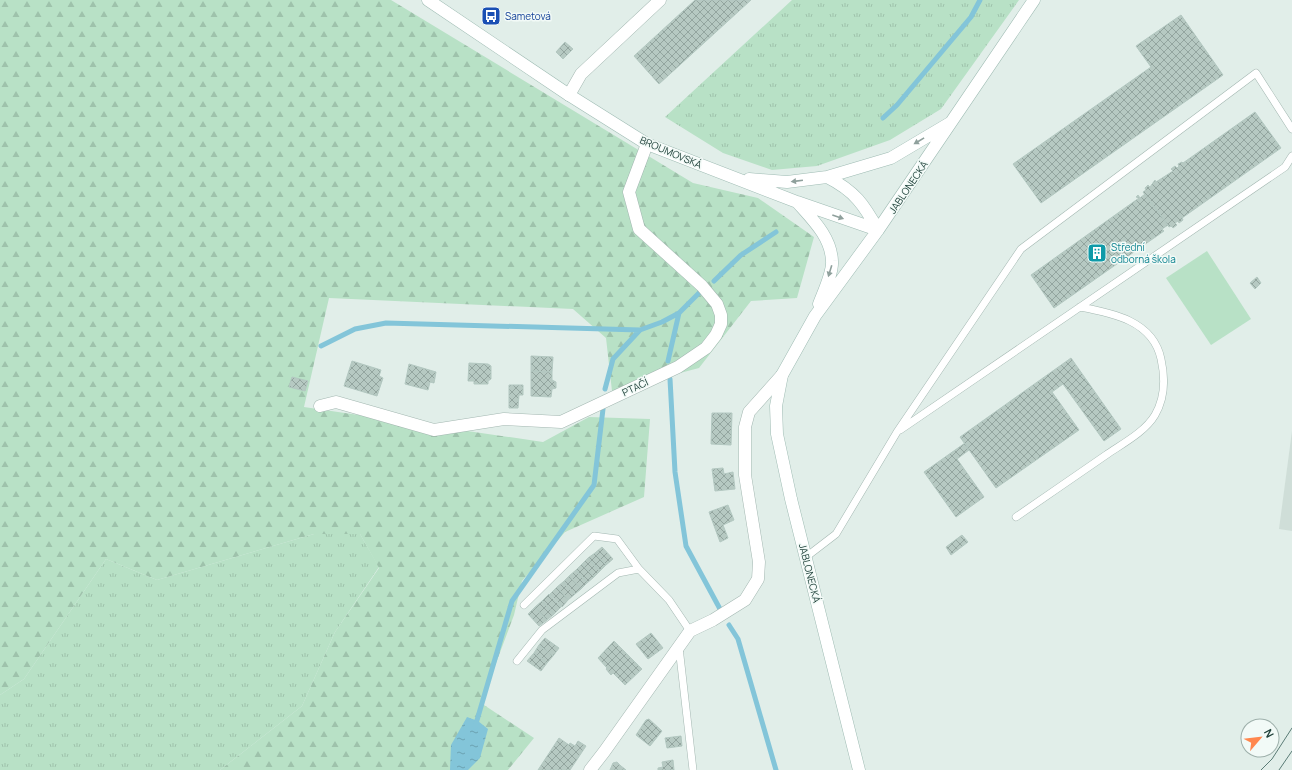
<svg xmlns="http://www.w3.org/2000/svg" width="1292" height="770" viewBox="0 0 1292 770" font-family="Manrope,sans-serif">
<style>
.built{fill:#cfded8}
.grass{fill:url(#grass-tufts)}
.forest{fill:url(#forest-firs)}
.pitch{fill:#b8e1c6}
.water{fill:url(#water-ripples)}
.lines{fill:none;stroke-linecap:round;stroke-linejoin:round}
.stream{stroke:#83c5d9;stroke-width:5}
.building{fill:url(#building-cross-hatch);stroke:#b3c8c1}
.lane-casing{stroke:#a3b7b1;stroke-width:8}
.street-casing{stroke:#a3b7b1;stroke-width:13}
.secondary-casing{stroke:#9ebbb3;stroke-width:13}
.lane{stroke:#fff;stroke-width:7}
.street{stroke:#fff;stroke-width:12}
.secondary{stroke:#fff;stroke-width:12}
.tram{stroke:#5a7c76;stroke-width:1}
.oneway{fill:#8fa09c}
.labels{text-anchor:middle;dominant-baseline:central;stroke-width:3;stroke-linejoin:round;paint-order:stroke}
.transit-label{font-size:10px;fill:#164399;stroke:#f2faf7;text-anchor:start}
.street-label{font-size:10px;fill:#1f413a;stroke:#f2faf7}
.culture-label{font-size:10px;fill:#0d838f;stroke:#f2faf7;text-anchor:start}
</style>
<defs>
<pattern id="grass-tufts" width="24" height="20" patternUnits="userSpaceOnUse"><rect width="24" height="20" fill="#b8e1c6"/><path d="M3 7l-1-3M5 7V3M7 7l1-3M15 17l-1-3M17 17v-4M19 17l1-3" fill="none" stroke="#9ec2ab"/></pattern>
<pattern id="forest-firs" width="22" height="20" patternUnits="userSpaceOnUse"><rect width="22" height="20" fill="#b8e1c6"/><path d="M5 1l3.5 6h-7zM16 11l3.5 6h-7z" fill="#9ec2ab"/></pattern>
<pattern id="water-ripples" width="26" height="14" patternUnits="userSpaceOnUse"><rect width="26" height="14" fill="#83c5d9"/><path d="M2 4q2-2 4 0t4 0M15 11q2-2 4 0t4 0" fill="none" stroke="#6ba2b1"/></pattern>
<pattern id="building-cross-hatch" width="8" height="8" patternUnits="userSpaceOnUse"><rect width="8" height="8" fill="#b6c9c2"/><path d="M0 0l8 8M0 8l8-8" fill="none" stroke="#93a59f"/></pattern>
</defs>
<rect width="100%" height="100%" fill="#e1eee9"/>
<!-- built -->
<path class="built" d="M 1292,431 L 1292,531 L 1279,529 Z"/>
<!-- grass -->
<path class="grass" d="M 792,0 L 1019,0 L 941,109 L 890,140 L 817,166 L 772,170 L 723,153 L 665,117 Z
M 314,534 L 360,534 L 379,567 L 335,632 L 302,706 L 220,770 L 0,770 L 0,695 L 24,679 L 106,559 L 157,580 Z"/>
<!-- forest -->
<path class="forest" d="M 0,0 L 391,0 L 693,183 L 758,198 L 814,237 L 797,298 L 751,301 L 699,368 L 612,391 L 606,338 L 573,309 L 329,298 L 304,407 L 543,442 L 589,417 L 650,419 L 644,497 L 565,532 L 522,581 L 514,615 L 481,703 L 534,738 L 508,770 L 220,770 L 302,706 L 335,632 L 379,568 L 360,534 L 314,534 L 157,580 L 106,559 L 24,679 L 0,695 Z"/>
<!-- pitch -->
<path class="pitch" d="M 1207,251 L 1251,319 L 1211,345 L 1166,278 Z"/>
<!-- water -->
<path class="water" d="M 467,717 L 478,721 L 488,729 L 480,758 L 468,770 L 450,770 L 451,745 Z"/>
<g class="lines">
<!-- stream -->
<path class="stream" d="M 883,118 L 897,105 L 971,17 L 980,0
M 714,281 L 741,255 L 776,232
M 321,346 L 355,329 L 386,323 L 640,330
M 668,361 L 679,313 L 701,291
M 670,379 L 675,472 L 686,546 L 720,609
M 605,389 L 613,359 L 640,330 L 662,322 L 679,313
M 729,625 L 738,639 L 776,770
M 475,727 L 512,601 L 594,485 L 603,409"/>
</g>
<!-- building -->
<path class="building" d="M 695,0 L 751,0 L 659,84 L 634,56 Z
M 1181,15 L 1223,75 L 1041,203 L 1013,164 L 1151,67 L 1136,46 Z
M 565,42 L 573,49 L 563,59 L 556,52 Z
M 1255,112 L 1281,148 L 1182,218 L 1183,220 L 1179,223 L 1178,221 L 1175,223 L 1177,225 L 1173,228 L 1171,226 L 1169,227 L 1143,192 L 1146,190 L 1145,188 L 1148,185 L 1150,187 L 1155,180 L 1156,182 L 1173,171 L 1171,169 L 1175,166 L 1177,168 L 1179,166 L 1178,164 L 1182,162 L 1183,163 Z
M 1145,194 L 1168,225 L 1162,229 L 1164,231 L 1054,308 L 1031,275 L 1139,198 L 1136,197 L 1138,195 L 1140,198 Z
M 1257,277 L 1261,283 L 1255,289 L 1250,283 Z
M 531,356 L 553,357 L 552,372 L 531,371 Z
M 1071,358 L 1121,429 L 1104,441 L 1063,384 L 1052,392 L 1079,430 L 996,488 L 960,437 Z
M 352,361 L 381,370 L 379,376 L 383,378 L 377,396 L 344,386 Z
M 469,363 L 488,364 L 491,366 L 491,379 L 488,381 L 488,384 L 474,384 L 474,381 L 468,381 Z
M 409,364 L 436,372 L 434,383 L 430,382 L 428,390 L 405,384 Z
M 531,371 L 552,372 L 552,380 L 556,382 L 556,388 L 552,389 L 551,397 L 531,396 Z
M 292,377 L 308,381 L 305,391 L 289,387 Z
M 509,385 L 523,385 L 523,395 L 519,395 L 518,408 L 509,408 Z
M 712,413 L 732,413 L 731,445 L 711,444 Z
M 965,443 L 969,450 L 957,459 L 984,497 L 956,517 L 924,472 Z
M 723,468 L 724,474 L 733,472 L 735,489 L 715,491 L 712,469 Z
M 728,505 L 734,520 L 723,525 L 728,538 L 720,542 L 709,512 Z
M 962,535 L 968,542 L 951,555 L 946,547 Z
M 602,547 L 613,559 L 606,565 L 595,553 Z
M 595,553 L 606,565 L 600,571 L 588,558 Z
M 588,558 L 600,571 L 594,577 L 582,564 Z
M 582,564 L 594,577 L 587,583 L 576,570 Z
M 576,570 L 587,583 L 581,589 L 569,576 Z
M 569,576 L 581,589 L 575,594 L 563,582 Z
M 563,582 L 575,594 L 568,600 L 557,587 Z
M 557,587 L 568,600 L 562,607 L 550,594 Z
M 549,594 L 561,607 L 554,614 L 542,601 Z
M 542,601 L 554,614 L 547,620 L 535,607 Z
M 535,607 L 547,620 L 539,626 L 528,614 Z
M 651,633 L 663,648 L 648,659 L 636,644 Z
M 545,638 L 559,648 L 553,656 L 539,645 Z
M 614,641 L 642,669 L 625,685 L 613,673 L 611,675 L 606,669 L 607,668 L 598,658 Z
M 539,645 L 553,656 L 547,663 L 534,653 Z
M 534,653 L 547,663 L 541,671 L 527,661 Z
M 649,719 L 662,731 L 650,746 L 636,735 L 646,720 Z
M 681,736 L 682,746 L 667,748 L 665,738 Z
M 559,738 L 569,745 L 570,743 L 575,746 L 578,741 L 586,746 L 570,770 L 538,770 Z
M 673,760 L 674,770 L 658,770 L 658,768 L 663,767 L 662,762 Z
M 617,762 L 621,766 L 626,770 L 610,770 L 613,763 Z"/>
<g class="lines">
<defs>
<path id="lane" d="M 900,430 L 1285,167 L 1292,156
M 1016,517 C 1046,496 1076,476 1106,455 C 1122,444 1145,432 1155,415 C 1165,398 1165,377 1161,359 C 1153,321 1113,313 1080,307
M 806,557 L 836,534 L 897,432 L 1021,249 L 1256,73 L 1292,129
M 524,605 L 594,536 L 617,539 L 639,569
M 679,647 L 693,770
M 517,661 L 542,630 L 618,573 L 639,569 L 669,600 L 690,631"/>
<path id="street" d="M 569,95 L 581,74 L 660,0
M 320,406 L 336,402 L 434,430 L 504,419 L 561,422 L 678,367 L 706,348 L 716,335 L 721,324 L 721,315 L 717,304 L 702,286 L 639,229 L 629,192 L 647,144
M 590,770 L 604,752 L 690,631 L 713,620 L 745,600 L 758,579 L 759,562 L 745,475 L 745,427 L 749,412 L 782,375"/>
<path id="secondary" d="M 428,0 L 569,95 L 647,144 L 797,202 L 878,230
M 827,177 C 855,191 864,205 878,230
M 749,179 L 787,182 L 827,177 L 891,158 L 950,123
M 798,203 C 813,220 831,237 832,261 C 833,273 823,293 819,304
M 859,770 L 791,499 L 777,434 L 776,406 L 782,375 L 815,316 L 878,230 L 1034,0"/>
</defs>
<!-- lane casing -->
<use href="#lane" class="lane-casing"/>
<!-- street casing -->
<use href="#street" class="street-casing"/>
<!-- secondary casing -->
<use href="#secondary" class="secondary-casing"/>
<!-- lane -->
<use href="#lane" class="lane"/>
<!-- street -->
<use href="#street" class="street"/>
<!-- secondary -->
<use href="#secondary" class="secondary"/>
<!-- tram -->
<path class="tram" d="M 1261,770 L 1272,759 L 1292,728
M 1279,770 L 1292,751"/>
</g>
<!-- one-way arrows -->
<defs><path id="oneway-solid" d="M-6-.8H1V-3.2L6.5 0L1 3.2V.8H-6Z"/></defs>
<g class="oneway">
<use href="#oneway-solid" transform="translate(919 141) rotate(149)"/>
<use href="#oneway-solid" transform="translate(797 181) rotate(173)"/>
<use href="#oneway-solid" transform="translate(838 217) rotate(19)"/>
<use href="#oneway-solid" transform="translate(830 271) rotate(107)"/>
</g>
<!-- icons -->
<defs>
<symbol id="bus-square" viewBox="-11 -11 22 22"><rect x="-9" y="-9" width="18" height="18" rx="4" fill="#1a4fb4" stroke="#f2faf7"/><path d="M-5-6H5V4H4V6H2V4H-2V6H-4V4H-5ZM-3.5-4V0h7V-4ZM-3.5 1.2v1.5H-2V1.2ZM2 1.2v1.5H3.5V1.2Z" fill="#fff"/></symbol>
<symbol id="building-square" viewBox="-11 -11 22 22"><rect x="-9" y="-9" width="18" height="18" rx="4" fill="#0f9aa8" stroke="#f2faf7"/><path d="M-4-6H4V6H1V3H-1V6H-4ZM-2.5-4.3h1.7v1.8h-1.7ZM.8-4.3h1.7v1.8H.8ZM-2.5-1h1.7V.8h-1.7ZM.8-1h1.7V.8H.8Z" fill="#fff"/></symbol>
</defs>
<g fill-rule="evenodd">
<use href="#bus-square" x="480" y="5" width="22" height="22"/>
<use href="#building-square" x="1086" y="242" width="22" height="22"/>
</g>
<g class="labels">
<!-- transit labels -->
<g class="transit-label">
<text x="505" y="16">Sametová</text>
</g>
<!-- street labels -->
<g class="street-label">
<text transform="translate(671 152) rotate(23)">BROUMOVSKÁ</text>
<text transform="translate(908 187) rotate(-56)">JABLONECKÁ</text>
<text transform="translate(635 387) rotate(-25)">PTAČÍ</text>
<text transform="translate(810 573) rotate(76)">JABLONECKÁ</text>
</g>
<!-- culture labels -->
<g class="culture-label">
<text x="1111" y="247">Střední<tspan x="1111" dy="12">odborná škola</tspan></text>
</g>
</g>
<!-- north arrow -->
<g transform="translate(1260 738) rotate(62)"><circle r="19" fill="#f2faf7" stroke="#9eb0ab"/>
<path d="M0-3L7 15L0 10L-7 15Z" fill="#ff874e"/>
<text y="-6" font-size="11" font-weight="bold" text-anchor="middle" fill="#1f413a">N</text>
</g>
</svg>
